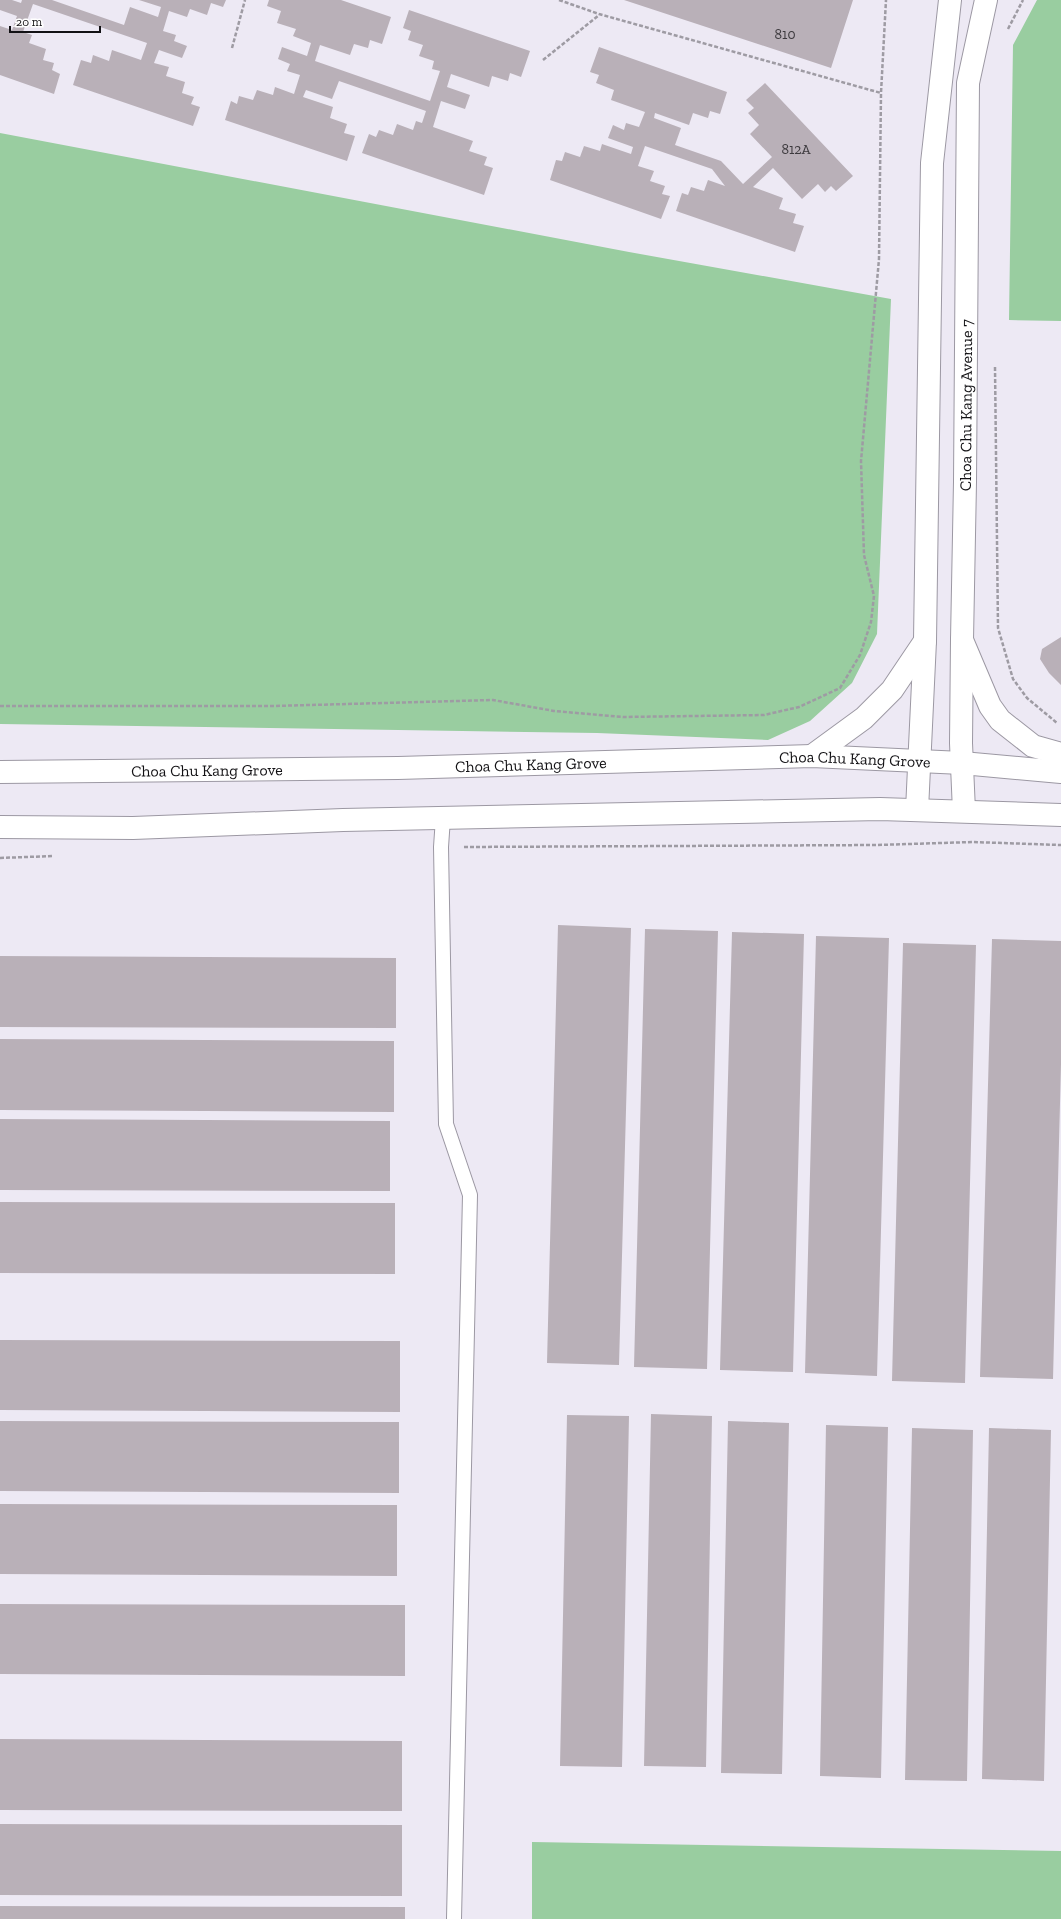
<svg xmlns="http://www.w3.org/2000/svg" width="1061" height="1919" viewBox="0 0 1061 1919" font-family="'Zilla Slab',serif">
<style>
.green{fill:#99cda0}
.building{fill:#b9b0b8}
.lines{fill:none;stroke-linecap:round;stroke-linejoin:round}
.service-casing{stroke:#9c98a3;stroke-width:16}
.minor-casing{stroke:#9c98a3;stroke-width:24}
.tertiary-casing{stroke:#9c98a3;stroke-width:24}
.path{stroke:#9e9ba3;stroke-width:2.5;stroke-dasharray:4 2;stroke-linecap:butt}
.service{stroke:#fff;stroke-width:14}
.minor{stroke:#fff;stroke-width:22}
.tertiary{stroke:#fff;stroke-width:22}
.labels{text-anchor:middle;dominant-baseline:central;stroke-width:3;stroke-linejoin:round;paint-order:stroke}
.number-label{font-size:14px;fill:#3c393d}
.street-label{font-size:16px;fill:#121114;stroke:#fff}
</style>
<rect width="100%" height="100%" fill="#ede9f4"/>
<!-- green -->
<path class="green" d="M 1037,0 L 1061,0 L 1061,321 L 1009,320 L 1013,45 Z
M 0,133 L 629,252 L 891,299 L 877,634 L 852,683 L 810,721 L 768,740 L 597,733 L 0,724 Z
M 532,1842 L 1061,1851 L 1061,1919 L 532,1919 Z"/>
<!-- building -->
<path class="building" d="M 0,0 L 12,0 L 21,3 L 22,0 L 52,0 L 124,25 L 130,7 L 158,17 L 161,7 L 139,0 L 226,0 L 223,7 L 211,3 L 207,15 L 190,9 L 187,17 L 169,11 L 163,31 L 176,35 L 174,41 L 187,46 L 182,58 L 159,50 L 154,63 L 169,67 L 166,76 L 185,82 L 182,93 L 194,97 L 191,104 L 200,107 L 193,126 L 73,85 L 81,60 L 91,63 L 93,55 L 109,61 L 112,50 L 141,60 L 147,43 L 33,4 L 23,32 L 32,35 L 29,43 L 46,49 L 43,60 L 54,63 L 52,70 L 60,74 L 54,94 L 0,75 L 0,26 L 12,30 L 17,16 L 0,10 Z
M 269,0 L 341,0 L 391,17 L 382,44 L 370,40 L 368,48 L 354,44 L 350,55 L 320,45 L 315,61 L 430,101 L 440,71 L 432,69 L 434,61 L 419,56 L 423,45 L 408,40 L 411,31 L 403,28 L 409,10 L 530,51 L 521,77 L 510,73 L 508,81 L 492,76 L 489,87 L 451,74 L 447,87 L 470,95 L 465,109 L 441,101 L 433,127 L 473,141 L 469,151 L 487,157 L 484,165 L 493,168 L 484,195 L 362,153 L 369,134 L 376,137 L 379,130 L 393,135 L 397,124 L 413,130 L 416,121 L 422,123 L 426,111 L 339,81 L 332,99 L 306,90 L 303,97 L 333,107 L 330,118 L 347,124 L 344,133 L 355,136 L 347,161 L 225,120 L 231,101 L 237,104 L 239,96 L 253,100 L 257,90 L 273,95 L 275,87 L 294,94 L 300,75 L 287,71 L 290,64 L 278,59 L 282,47 L 307,56 L 311,43 L 293,36 L 296,29 L 277,23 L 281,11 L 267,6 Z
M 624,0 L 853,0 L 831,68 Z
M 599,47 L 727,92 L 720,114 L 710,111 L 708,118 L 693,113 L 689,125 L 655,113 L 654,118 L 681,128 L 675,145 L 721,161 L 743,184 L 772,157 L 750,134 L 759,125 L 748,113 L 754,108 L 746,100 L 765,83 L 853,176 L 836,191 L 831,186 L 825,192 L 818,184 L 802,199 L 773,168 L 753,187 L 783,198 L 779,209 L 796,214 L 793,223 L 804,226 L 795,252 L 676,211 L 682,193 L 688,195 L 691,187 L 704,191 L 708,180 L 725,186 L 712,169 L 645,146 L 638,166 L 654,171 L 650,181 L 665,186 L 662,194 L 670,196 L 661,219 L 550,180 L 556,160 L 562,161 L 565,152 L 580,157 L 584,146 L 600,151 L 602,144 L 631,154 L 633,147 L 608,138 L 613,125 L 624,130 L 626,123 L 639,127 L 645,112 L 611,100 L 614,90 L 596,83 L 599,75 L 590,72 Z
M 1061,637 L 1061,685 L 1049,673 L 1040,659 L 1042,649 Z
M 558,925 L 631,928 L 619,1365 L 547,1363 Z
M 645,929 L 718,931 L 707,1369 L 634,1367 Z
M 732,932 L 804,934 L 793,1372 L 720,1370 Z
M 816,936 L 889,938 L 877,1376 L 805,1373 Z
M 992,939 L 1061,941 L 1061,1064 L 1053,1379 L 980,1377 Z
M 903,943 L 976,945 L 965,1383 L 892,1381 Z
M 0,956 L 396,958 L 396,1028 L 0,1027 Z
M 0,1039 L 394,1041 L 394,1112 L 0,1110 Z
M 0,1119 L 390,1121 L 390,1191 L 0,1190 Z
M 0,1202 L 395,1203 L 395,1274 L 0,1273 Z
M 0,1340 L 400,1341 L 400,1412 L 0,1410 Z
M 651,1414 L 712,1416 L 706,1767 L 644,1766 Z
M 567,1415 L 629,1416 L 622,1767 L 560,1766 Z
M 0,1421 L 399,1422 L 399,1493 L 0,1491 Z
M 728,1421 L 789,1423 L 782,1774 L 721,1773 Z
M 826,1425 L 888,1427 L 881,1778 L 820,1776 Z
M 912,1428 L 973,1430 L 967,1781 L 905,1780 Z
M 989,1428 L 1051,1430 L 1044,1781 L 982,1779 Z
M 0,1504 L 397,1505 L 397,1576 L 0,1574 Z
M 0,1604 L 405,1605 L 405,1676 L 0,1674 Z
M 0,1739 L 402,1741 L 402,1811 L 0,1810 Z
M 0,1824 L 402,1825 L 402,1896 L 0,1895 Z
M 0,1906 L 405,1907 L 405,1919 L 0,1919 Z"/>
<g class="lines">
<defs>
<path id="service" d="M 443,818 L 441,847 L 446,1124 L 470,1195 L 454,1919"/>
<g id="minor">
<path d="M 917,810 L 925,641 L 932,163 L 950,0"/>
<path id="s1" d="M 964,811 L 961,743 L 962,640 L 965,482 L 968,83 L 986,0"/>
</g>
<g id="tertiary">
<path d="M 962,640 L 990,706 L 1000,720 L 1033,746 L 1061,754"/>
<path d="M 812,756 L 864,718 L 892,690 L 925,641"/>
<path id="s2" d="M 0,772 L 398,768 L 812,756 L 962,763 L 1061,772"/>
<path d="M 0,827 L 133,828 L 343,820 L 880,809 L 1061,815"/>
</g>
</defs>
<!-- service casing -->
<use href="#service" class="service-casing"/>
<!-- minor casing -->
<use href="#minor" class="minor-casing"/>
<!-- tertiary casing -->
<use href="#tertiary" class="tertiary-casing"/>
<!-- path -->
<path class="path" d="M 559,0 L 599,14 L 881,93
M 1008,29 L 1023,0
M 232,48 L 245,0
M 543,60 L 599,15
M 995,367 L 998,628 L 1013,679 L 1027,698 L 1057,723
M 0,706 L 274,706 L 493,700 L 554,711 L 623,717 L 764,715 L 799,707 L 840,688 L 860,655 L 871,622 L 874,596 L 864,555 L 861,461 L 879,259 L 881,93 L 886,0
M 464,847 L 878,845 L 972,842 L 1061,845
M 0,858 L 53,856"/>
<!-- service -->
<use href="#service" class="service"/>
<!-- minor -->
<use href="#minor" class="minor"/>
<!-- tertiary -->
<use href="#tertiary" class="tertiary"/>
</g>
<g class="labels">
<!-- number labels -->
<g class="number-label">
<text x="785" y="34">810</text>
<text x="796" y="149">812A</text>
</g>
<!-- street labels -->
<g class="street-label">
<text stroke="none"><textPath href="#s1" startOffset="406">Choa Chu Kang Avenue 7</textPath></text>
<text stroke="none"><textPath href="#s2" startOffset="855">Choa Chu Kang Grove</textPath></text>
<text stroke="none"><textPath href="#s2" startOffset="531">Choa Chu Kang Grove</textPath></text>
<text stroke="none"><textPath href="#s2" startOffset="207">Choa Chu Kang Grove</textPath></text>
</g>
</g>
<!-- scale -->
<path d="M10 26v6h90v-6" fill="none" stroke="#121114" stroke-width="2"/>
<text x="16" y="26" font-size="12" fill="#121114" stroke="#ffffff" stroke-width="3" paint-order="stroke">20 m</text>
</svg>
